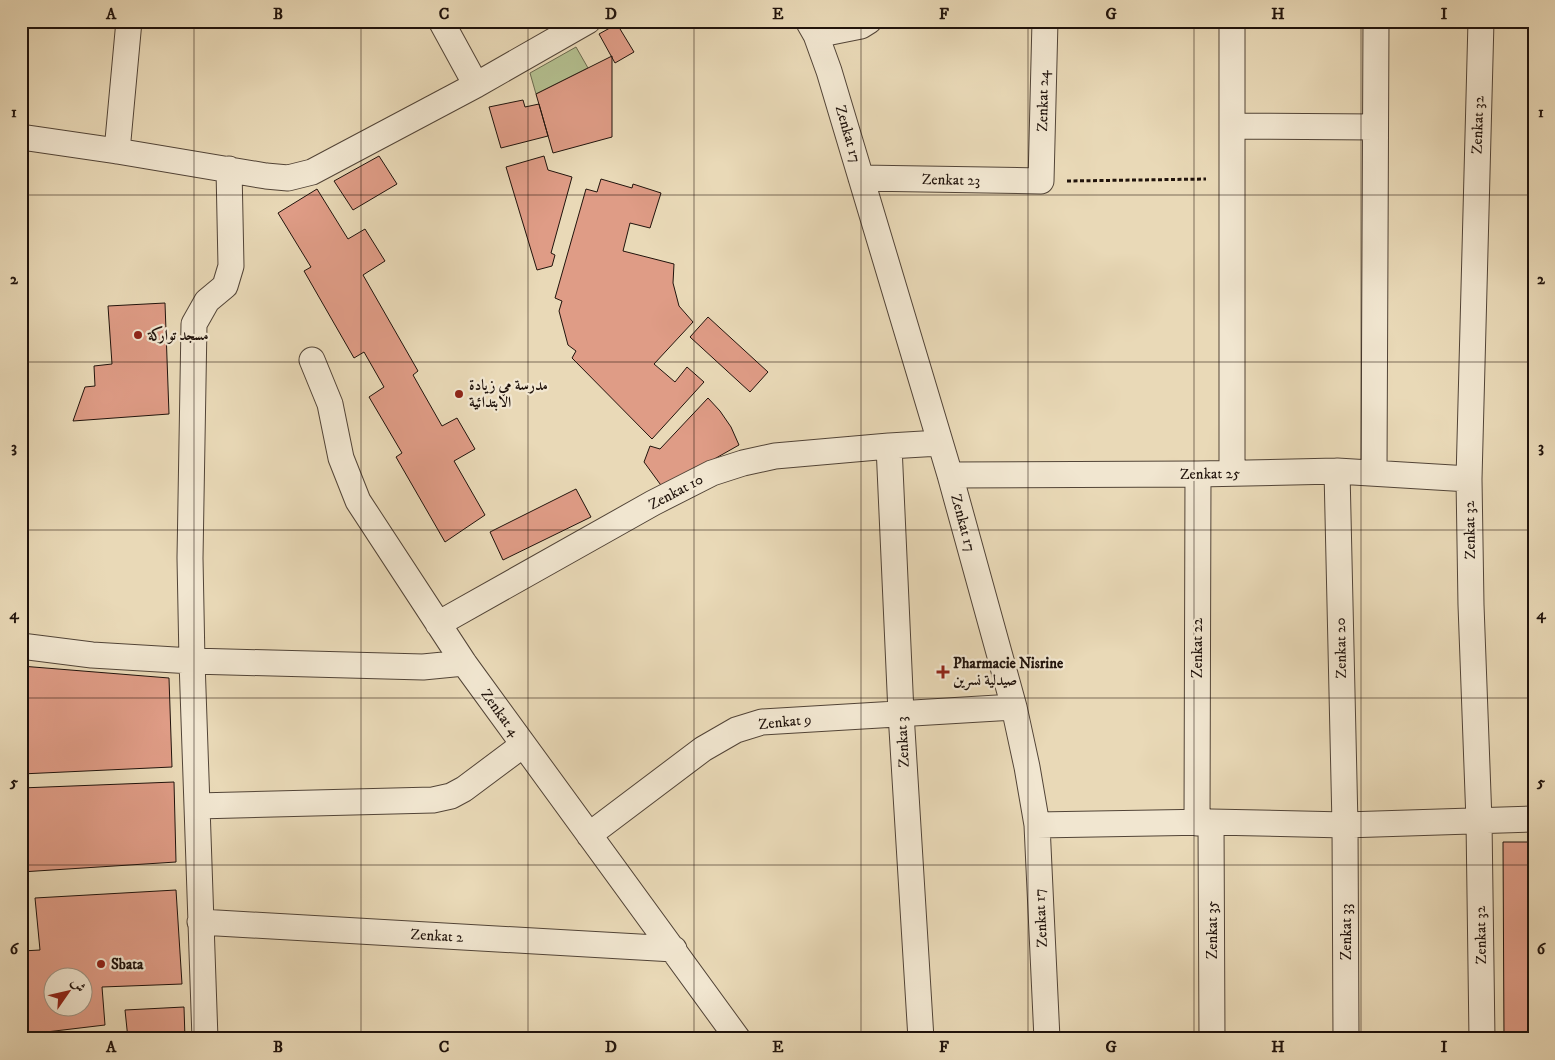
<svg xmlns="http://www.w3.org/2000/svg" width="1555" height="1060" viewBox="0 0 1555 1060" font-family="'IM FELL DW Pica',Amiri,serif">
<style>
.green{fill:#b4c090;stroke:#6a6a4e}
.building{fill:#df9c86;stroke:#20130c;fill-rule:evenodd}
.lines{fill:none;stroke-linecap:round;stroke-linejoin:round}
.street-casing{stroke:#524437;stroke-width:27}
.path{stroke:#20130c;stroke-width:3;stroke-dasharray:4 2.5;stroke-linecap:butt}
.street{stroke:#f1e6d0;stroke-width:25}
.grid{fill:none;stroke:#20130c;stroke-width:1;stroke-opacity:0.55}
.poi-dot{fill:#8f2418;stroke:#f1e6d0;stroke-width:2}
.labels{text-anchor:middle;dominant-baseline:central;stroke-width:4.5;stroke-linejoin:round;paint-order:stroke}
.street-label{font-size:15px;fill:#20130c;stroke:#f1e6d0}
.poi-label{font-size:15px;font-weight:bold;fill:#20130c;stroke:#f1e6d0;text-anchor:start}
.neatline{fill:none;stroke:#20130c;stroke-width:2}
.grid-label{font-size:16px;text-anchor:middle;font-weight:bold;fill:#20130c}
</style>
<rect width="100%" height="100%" fill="#e9d9b7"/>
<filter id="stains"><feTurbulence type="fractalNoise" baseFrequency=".004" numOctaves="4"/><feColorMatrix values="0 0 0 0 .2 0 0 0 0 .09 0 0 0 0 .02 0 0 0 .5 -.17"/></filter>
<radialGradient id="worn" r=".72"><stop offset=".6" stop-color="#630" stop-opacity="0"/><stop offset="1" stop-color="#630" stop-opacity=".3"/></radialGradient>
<!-- green -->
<path class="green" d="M 576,47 L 588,68 L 536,94 L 530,73 Z"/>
<!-- building -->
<path class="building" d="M 617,24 L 634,52 L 615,63 L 599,34 Z
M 612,56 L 612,137 L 553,153 L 536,94 Z
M 523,100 L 525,107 L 539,104 L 548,136 L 501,148 L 489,107 Z
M 379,156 L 397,184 L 353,210 L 334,181 Z
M 544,156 L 548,170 L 572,177 L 551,253 L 555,255 L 552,266 L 537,270 L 506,167 Z
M 601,179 L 632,188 L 633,184 L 661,193 L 650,228 L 630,223 L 623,251 L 674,264 L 673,283 L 679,306 L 693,322 L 654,364 L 675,382 L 687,367 L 704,382 L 652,439 L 572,358 L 576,351 L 568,345 L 559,311 L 562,301 L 555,298 L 586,189 L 597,192 Z
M 317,189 L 348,239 L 365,229 L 385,261 L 363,275 L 418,371 L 413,375 L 442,426 L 457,418 L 475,449 L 454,461 L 485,515 L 445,542 L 396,457 L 402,453 L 369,397 L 384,387 L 364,352 L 354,358 L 304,271 L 311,267 L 278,213 Z
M 165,303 L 169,414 L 73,421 L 85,387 L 95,386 L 94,366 L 112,364 L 108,306 Z
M 708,317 L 768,372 L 750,392 L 690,337 Z
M 708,398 L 720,411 L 731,427 L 739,445 L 663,488 L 644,462 L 650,446 L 660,449 Z
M 576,489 L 591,517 L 503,560 L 490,532 Z
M 21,666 L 169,678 L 172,767 L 21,774 Z
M 174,782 L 176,862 L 21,872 L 21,788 Z
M 1503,842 L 1534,842 L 1534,1039 L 1504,1039 Z
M 176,890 L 182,984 L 102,987 L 105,1025 L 21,1035 L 21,948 L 22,951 L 40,950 L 35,898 ZM 52,978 L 82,978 L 82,1008 L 52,1008 Z
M 184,1007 L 185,1039 L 128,1039 L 125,1010 Z"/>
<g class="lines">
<defs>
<path id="street" d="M 441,21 L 476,85
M 808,21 L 816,35 L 829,71 L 950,475 L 1014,707 L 1027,767 L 1037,825 L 1047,1039
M 1481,21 L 1469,479 L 1471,605 L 1479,821 L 1482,1039
M 816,35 L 861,26 L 869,21
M 1232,126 L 1375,127
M 21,137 L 117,151 L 266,176 L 288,178 L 312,172 L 476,85 L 588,21
M 117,151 L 129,21
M 861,178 L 1041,181 L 1045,21
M 312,360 L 330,404 L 341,458 L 358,501 L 464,663 L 738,1039
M 889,446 L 901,713 L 921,1039
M 1337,471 L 1345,825 L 1346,1039
M 1232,473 L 1232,21
M 1374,473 L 1376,21
M 950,475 L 1198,474 L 1337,471 L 1469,479
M 438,624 L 653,503 L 712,473 L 743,463 L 775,456 L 889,446 L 940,443
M 21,646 L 92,655 L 192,661 L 423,667 L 464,663
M 197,806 L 433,800 L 451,796 L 464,789 L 523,745
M 1211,822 L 1212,1039
M 1197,823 L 1198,474
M 1037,825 L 1211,822 L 1345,825 L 1534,819
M 589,835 L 703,749 L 736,730 L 762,722 L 1014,707
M 200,922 L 674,949
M 205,1039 L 192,661 L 190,558 L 194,324 L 207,301 L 225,286 L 231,266 L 229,169"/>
</defs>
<!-- street casing -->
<use href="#street" class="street-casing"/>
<!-- path -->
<path class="path" d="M 1067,181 L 1206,179"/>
<!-- street -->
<use href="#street" class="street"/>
</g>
<!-- grid -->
<path class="grid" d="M 194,21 L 194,1039M 361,21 L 361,1039M 528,21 L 528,1039M 694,21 L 694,1039M 861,21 L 861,1039M 1028,21 L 1028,1039M 1194,21 L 1194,1039M 1361,21 L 1361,1039M 21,195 L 1534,195M 21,362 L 1534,362M 21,530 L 1534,530M 21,698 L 1534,698M 21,865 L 1534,865"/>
<!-- markers -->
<g class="poi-dot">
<circle cx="138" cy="335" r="5"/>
<circle cx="459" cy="394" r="5"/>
<path d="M940.5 664.5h5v5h5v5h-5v5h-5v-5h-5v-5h5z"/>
<circle cx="101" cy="964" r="5"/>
</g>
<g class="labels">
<!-- street labels -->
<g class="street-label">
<text transform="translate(1043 101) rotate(-89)">Zenkat 24</text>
<text transform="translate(1478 125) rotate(-88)">Zenkat 32</text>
<text transform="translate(848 134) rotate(74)">Zenkat 17</text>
<text transform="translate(951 180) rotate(1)">Zenkat 23</text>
<text transform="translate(1210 474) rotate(-1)">Zenkat 25</text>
<text transform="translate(676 492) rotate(-28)">Zenkat 10</text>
<text transform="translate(963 523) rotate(75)">Zenkat 17</text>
<text transform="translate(1470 530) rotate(-91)">Zenkat 32</text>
<text transform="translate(1197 648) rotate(-90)">Zenkat 22</text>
<text transform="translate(1341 648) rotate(-91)">Zenkat 20</text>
<text transform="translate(500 713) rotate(54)">Zenkat 4</text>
<text transform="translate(785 722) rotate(-6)">Zenkat 9</text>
<text transform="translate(903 742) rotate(-93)">Zenkat 3</text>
<text transform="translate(1041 918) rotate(-93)">Zenkat 17</text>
<text transform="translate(1212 930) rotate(-90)">Zenkat 35</text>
<text transform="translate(1346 932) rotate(-90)">Zenkat 33</text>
<text transform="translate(1481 935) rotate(-91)">Zenkat 32</text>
<text transform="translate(437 936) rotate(3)">Zenkat 2</text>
</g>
<!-- poi labels -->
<g class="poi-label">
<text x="148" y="335">مسجد تواركة</text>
<text x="469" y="385">مدرسة مي زيادة<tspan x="469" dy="17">الابتدائية</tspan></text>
<text x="953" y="663">Pharmacie Nisrine<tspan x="953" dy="17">صيدلية نسرين</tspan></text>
<text x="111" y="964">Sbata</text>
</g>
</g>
<!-- margin -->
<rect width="1555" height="1060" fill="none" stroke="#e9d9b7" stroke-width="55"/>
<!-- north arrow -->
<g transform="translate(68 992) rotate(56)"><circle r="24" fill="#f1e6d0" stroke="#9d9282"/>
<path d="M0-4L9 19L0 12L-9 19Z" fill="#8f2418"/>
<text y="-8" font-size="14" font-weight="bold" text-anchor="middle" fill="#20130c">ش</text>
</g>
<rect x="28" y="28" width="1500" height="1004" class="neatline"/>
<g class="grid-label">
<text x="111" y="19">A</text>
<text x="278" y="19">B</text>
<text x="444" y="19">C</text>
<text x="611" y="19">D</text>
<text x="778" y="19">E</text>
<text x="944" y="19">F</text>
<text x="1111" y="19">G</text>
<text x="1278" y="19">H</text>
<text x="1444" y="19">I</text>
<text x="14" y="117">1</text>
<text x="1541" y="117">1</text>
<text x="14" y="284">2</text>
<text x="1541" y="284">2</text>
<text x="14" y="452">3</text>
<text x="1541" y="452">3</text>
<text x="14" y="619">4</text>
<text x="1541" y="619">4</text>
<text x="14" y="787">5</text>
<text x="1541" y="787">5</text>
<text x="14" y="954">6</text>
<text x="1541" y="954">6</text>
<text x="111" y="1052">A</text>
<text x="278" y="1052">B</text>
<text x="444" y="1052">C</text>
<text x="611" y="1052">D</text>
<text x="778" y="1052">E</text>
<text x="944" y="1052">F</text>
<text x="1111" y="1052">G</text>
<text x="1278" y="1052">H</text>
<text x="1444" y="1052">I</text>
</g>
<rect width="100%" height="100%" filter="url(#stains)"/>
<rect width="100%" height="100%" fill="url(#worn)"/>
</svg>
